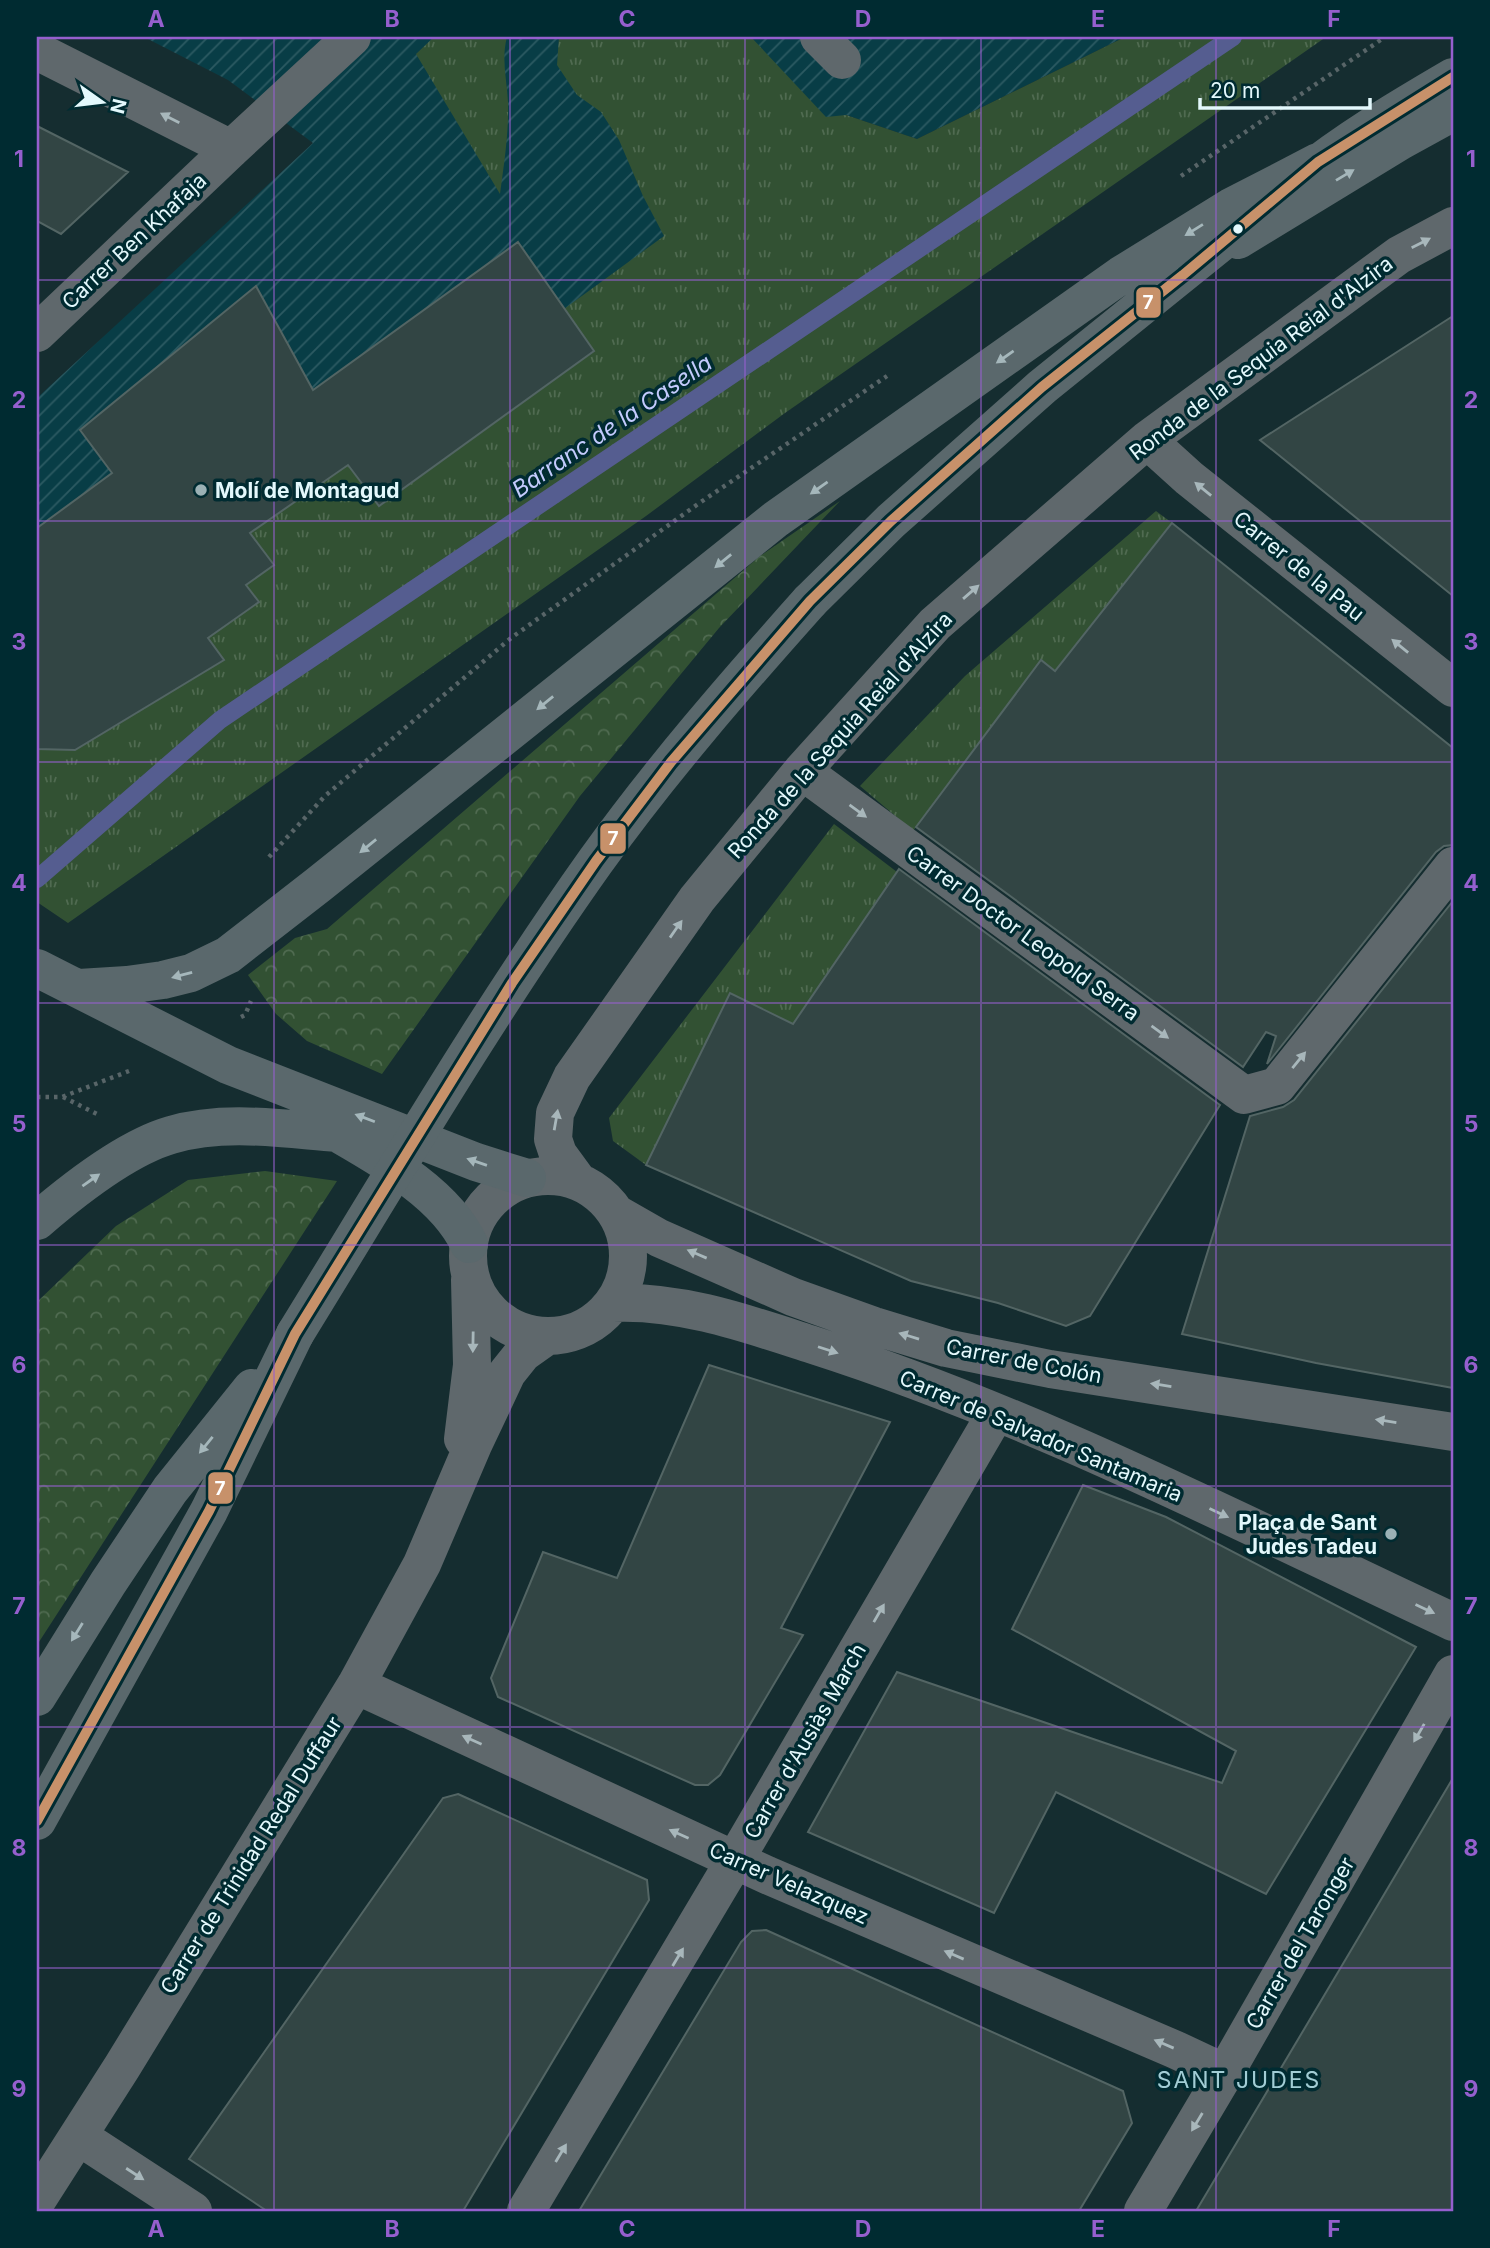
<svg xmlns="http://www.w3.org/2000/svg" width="1490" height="2248" viewBox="0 0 1490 2248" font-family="Inter,sans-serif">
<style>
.industrial{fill:url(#industrial-furrows)}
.grass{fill:url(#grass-tufts)}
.forest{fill:url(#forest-crowns)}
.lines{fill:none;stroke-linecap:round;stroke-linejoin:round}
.stream{stroke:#555d90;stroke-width:18}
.building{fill:#324544;stroke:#536564;stroke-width:2}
.path{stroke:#586568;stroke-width:4.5;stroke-dasharray:3.5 5;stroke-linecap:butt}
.minor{stroke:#5f686c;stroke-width:38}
.major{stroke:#5a686c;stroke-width:38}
.major-bridge{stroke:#5a686c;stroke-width:38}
.bus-1-casing{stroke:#002b31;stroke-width:16}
.bus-1{stroke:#c7916a;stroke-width:10}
.oneway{fill:#a8b7bb}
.oneway2{fill:#a5b7bb}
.grid{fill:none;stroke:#955fce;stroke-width:2;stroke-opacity:0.55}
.bus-dot{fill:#e3f8fc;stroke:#002b31;stroke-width:2.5}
.poi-dot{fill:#9bb1b5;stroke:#002b31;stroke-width:2.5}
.labels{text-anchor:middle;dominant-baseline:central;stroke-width:7;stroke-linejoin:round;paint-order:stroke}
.street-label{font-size:21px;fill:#e3f8fc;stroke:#002b31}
.poi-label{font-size:21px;font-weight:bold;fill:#e3f8fc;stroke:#002b31;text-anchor:start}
.water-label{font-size:23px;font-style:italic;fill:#c3cbfd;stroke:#002b31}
.neighbourhood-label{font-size:23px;letter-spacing:2px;fill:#a2cdd5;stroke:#002b31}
.line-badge{stroke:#002b31;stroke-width:2.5}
.badge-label{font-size:19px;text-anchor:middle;font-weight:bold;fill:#fff}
.neatline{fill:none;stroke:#955fce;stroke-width:2.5}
.grid-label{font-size:23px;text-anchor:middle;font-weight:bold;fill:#955fce}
</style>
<defs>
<pattern id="industrial-furrows" width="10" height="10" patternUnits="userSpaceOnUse" patternTransform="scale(1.75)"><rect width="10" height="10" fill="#083d46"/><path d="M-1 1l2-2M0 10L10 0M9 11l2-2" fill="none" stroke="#2c5a62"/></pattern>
<pattern id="grass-tufts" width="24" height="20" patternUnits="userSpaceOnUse" patternTransform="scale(1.75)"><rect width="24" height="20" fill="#325133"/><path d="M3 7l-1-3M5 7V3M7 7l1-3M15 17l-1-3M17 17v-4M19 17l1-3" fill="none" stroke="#506b51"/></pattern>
<pattern id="forest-crowns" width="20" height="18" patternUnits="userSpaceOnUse" patternTransform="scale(1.75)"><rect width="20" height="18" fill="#325133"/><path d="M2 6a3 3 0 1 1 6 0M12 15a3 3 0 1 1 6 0" fill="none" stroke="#506b51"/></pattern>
</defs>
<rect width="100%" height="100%" fill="#152d30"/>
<!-- industrial -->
<path class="industrial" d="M 144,37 L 1125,37 L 917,139 L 846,115 L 594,351 L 333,540 L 280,560 L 247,585 L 259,602 L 224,660 L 75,750 L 37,749 L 37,398 L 313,143 L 228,80 Z"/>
<!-- grass -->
<path class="grass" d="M 434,37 L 507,37 C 501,59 507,80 508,102 C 509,132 504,164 500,194 L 416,54 Z
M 559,37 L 751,37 L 826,117 L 846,115 L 917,139 L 1125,37 L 1326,37 L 785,413 L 646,516 L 68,923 L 37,902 L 37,749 L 75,749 L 223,660 L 208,638 L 258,602 L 246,585 L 273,565 L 250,533 L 348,465 L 380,506 L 593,352 L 564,309 L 664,236 L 643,196 L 619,140 L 601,112 L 577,95 L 557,65 Z
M 1156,511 L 1172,523 L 1064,659 L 1340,881 L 1041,660 L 913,831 L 860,786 L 965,676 Z
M 834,824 L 897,872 L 793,1024 L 730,994 L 646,1165 L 613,1141 L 609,1118 Z"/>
<!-- forest -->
<path class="forest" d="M 840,501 L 719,628 L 580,796 L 382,1074 L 307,1041 L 276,1014 L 248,975 L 295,938 L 327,929 L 760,556 Z
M 265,1171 L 337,1181 L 37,1645 L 37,1302 L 116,1226 L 188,1180 Z"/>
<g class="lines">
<!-- stream -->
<path class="stream" d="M 37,879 L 220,720 L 1233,37"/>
</g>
<!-- building -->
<path class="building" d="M 37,126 L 128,172 L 61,234 L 37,221 Z
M 518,242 L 594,351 L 379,506 L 348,465 L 250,533 L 274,565 L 246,585 L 259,602 L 208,638 L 224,660 L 75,750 L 37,749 L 37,528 L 112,473 L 80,430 L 256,286 L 313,390 Z
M 1453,316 L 1453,596 L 1260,440 Z
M 1172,523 L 1453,748 L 1453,845 L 1444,846 L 1436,852 L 1267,1064 L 1276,1036 L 1266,1032 L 1243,1067 L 916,827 L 1041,660 L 1055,671 Z
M 899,869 L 1220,1105 L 1090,1316 L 1066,1326 L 998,1303 L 911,1281 L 646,1165 L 730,993 L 793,1024 Z
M 1453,901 L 1453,1388 L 1316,1363 L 1182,1334 L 1250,1116 L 1283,1107 L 1294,1100 Z
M 709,1365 L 890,1422 L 781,1628 L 803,1635 L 720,1775 L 708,1785 L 695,1785 L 498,1697 L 491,1678 L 543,1552 L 617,1578 Z
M 1083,1485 L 1166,1517 L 1416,1647 L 1266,1894 L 1056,1792 L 994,1913 L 808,1832 L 897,1672 L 1222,1783 L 1236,1751 L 1012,1629 Z
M 1453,1778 L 1453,2211 L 1196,2211 L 1350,1952 Z
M 458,1794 L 647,1880 L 649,1900 L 463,2211 L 267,2211 L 189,2159 L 443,1798 Z
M 766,1930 L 1123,2091 L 1132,2123 L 1079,2211 L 579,2211 L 741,1942 L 752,1931 Z"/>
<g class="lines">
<!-- path -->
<path class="path" d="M 1181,176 L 1385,37
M 269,857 L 325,796 L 511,638 L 698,504 L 887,376
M 241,1017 L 245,1015 L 251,1001
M 37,1097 L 62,1097 L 129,1071
M 63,1097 L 99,1115"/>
<!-- minor -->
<path class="minor" d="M 819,37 L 842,60
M 37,51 L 231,149
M 37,333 L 231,149 L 352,37
M 1147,440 L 1189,478 L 1453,688
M 802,771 L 1244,1095 L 1277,1086 L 1453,866
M468 1256a80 80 0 1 1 160 0a80 80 0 1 1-160 0Z
M 577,1180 L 558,1154 L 553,1139 L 555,1113 L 572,1077 L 697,899 L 802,771 L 935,624 L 1147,440 L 1399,255 L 1453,226
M 617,1214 L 659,1238 L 793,1297 L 874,1326 L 946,1348 L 1050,1369 L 1453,1432
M 613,1303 C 681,1300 748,1324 813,1345 C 1035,1416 1243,1524 1453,1622
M 463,1439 L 472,1365 L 470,1280
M 356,1685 L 767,1875 L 1176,2050 L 1225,2073
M 78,2136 L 193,2211
M 37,2200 L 122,2067 L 356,1685 L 422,1564 L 473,1445 L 507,1373 L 523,1353 L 547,1336
M 526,2211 L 735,1860 L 996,1413
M 1143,2211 L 1225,2073 L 1453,1674"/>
<!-- major -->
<path class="major" d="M 1298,179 C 1346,140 1400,108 1453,77
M 1238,240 L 1402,140 L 1453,112
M 810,601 L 891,521 L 1042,387 L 1255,215
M 37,968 L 228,1065 L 476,1162 L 527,1178
M 79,988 L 127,985 L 163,980 L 191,973 L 228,955 L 318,885 L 776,519 L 1121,275 L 1231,207 L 1318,162
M 315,1120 C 368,1152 442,1187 469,1244
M 37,1221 C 73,1190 126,1148 171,1135 C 224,1119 284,1129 337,1133
M 37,1697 L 108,1583 L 170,1490 L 252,1388
M 37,1821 L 209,1511 L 295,1334"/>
<!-- major-bridge -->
<path class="major-bridge" d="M 295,1334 C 393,1175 487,1014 595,862 C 661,770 735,685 810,601"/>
<defs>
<path id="bus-1" d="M 37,1821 L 209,1511 L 295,1334 L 512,983 L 596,861 L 671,762 L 810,601 L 891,521 L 1042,387 L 1183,275 L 1318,162 L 1453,77"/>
</defs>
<!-- bus-1 casing -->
<use href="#bus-1" class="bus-1-casing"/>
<!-- bus-1 -->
<use href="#bus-1" class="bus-1"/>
</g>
<!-- one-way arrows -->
<defs><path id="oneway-solid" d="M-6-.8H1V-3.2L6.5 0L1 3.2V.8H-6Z" transform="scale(1.75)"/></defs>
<g class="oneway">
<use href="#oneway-solid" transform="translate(170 118) rotate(-153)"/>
<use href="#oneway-solid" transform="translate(1421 243) rotate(-27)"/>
<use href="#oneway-solid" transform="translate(1203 489) rotate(-141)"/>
<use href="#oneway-solid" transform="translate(971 592) rotate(-41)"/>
<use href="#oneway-solid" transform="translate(1400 646) rotate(-141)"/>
<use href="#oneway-solid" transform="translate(858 811) rotate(36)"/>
<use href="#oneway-solid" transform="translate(676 929) rotate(-55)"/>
<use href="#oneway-solid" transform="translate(1160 1032) rotate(36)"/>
<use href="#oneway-solid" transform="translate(1299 1060) rotate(-51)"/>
<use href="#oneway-solid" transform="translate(556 1120) rotate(-80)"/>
<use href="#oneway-solid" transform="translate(697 1254) rotate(-157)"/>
<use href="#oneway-solid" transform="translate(909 1336) rotate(-163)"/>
<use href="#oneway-solid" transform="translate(473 1342) rotate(91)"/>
<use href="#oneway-solid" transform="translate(828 1350) rotate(18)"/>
<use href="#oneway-solid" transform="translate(1161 1385) rotate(-171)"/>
<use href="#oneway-solid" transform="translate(1386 1421) rotate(-171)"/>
<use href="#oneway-solid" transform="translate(1219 1513) rotate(25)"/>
<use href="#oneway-solid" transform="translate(1425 1609) rotate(25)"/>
<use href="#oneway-solid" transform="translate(879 1613) rotate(-60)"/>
<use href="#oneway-solid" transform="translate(1419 1733) rotate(120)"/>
<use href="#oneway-solid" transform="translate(472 1740) rotate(-156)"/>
<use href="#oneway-solid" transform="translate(679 1834) rotate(-156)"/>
<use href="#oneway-solid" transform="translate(954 1955) rotate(-157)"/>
<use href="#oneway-solid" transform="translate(678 1957) rotate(-59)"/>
<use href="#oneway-solid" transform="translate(1164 2044) rotate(-157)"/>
<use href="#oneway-solid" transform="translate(1197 2122) rotate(121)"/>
<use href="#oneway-solid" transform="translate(561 2153) rotate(-59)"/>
<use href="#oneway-solid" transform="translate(135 2174) rotate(33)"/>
</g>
<g class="oneway2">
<use href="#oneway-solid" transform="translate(1345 175) rotate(-31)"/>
<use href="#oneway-solid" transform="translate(1194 230) rotate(148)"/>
<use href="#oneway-solid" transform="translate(1005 357) rotate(145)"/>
<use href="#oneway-solid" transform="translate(819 488) rotate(145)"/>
<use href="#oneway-solid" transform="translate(723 561) rotate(141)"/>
<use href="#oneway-solid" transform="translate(545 703) rotate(141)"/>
<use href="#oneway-solid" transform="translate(368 846) rotate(141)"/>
<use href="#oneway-solid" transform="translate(182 975) rotate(165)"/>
<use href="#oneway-solid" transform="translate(365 1118) rotate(-159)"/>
<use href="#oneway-solid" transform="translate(477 1162) rotate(-161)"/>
<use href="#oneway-solid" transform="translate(91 1180) rotate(-35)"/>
<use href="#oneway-solid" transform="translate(206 1445) rotate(129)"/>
<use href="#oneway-solid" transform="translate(77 1632) rotate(122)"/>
</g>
<!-- grid -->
<path class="grid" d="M 274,37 L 274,2211M 510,37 L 510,2211M 745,37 L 745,2211M 981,37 L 981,2211M 1216,37 L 1216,2211M 37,280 L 1453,280M 37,521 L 1453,521M 37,762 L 1453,762M 37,1003 L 1453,1003M 37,1245 L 1453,1245M 37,1486 L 1453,1486M 37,1727 L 1453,1727M 37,1968 L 1453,1968"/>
<!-- markers -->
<circle class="bus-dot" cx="1238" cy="229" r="6"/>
<g class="poi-dot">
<circle cx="201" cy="490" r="7"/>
<circle cx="1391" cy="1534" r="7"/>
</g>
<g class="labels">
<!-- street labels -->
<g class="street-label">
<text transform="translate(134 241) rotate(-43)">Carrer Ben Khafaja</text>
<text transform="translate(1261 358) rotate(-37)">Ronda de la Sequia Reial d'Alzira</text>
<text transform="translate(1299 566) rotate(39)">Carrer de la Pau</text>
<text transform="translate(840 735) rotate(-48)">Ronda de la Sequia Reial d'Alzira</text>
<text transform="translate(1023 933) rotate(36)">Carrer Doctor Leopold Serra</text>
<text transform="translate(1024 1361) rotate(11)">Carrer de Colón</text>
<text transform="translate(1041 1436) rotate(23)">Carrer de Salvador Santamaria</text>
<text transform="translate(805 1741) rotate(-60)">Carrer d'Ausiàs March</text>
<text transform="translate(251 1855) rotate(-58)">Carrer de Trinidad Redal Duffaur</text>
<text transform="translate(789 1883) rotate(24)">Carrer Velazquez</text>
<text transform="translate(1300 1943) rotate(-60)">Carrer del Taronger</text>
</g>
<!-- poi labels -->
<g class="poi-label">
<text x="215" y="490">Molí de Montagud</text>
<text x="1377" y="1522" text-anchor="end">Plaça de Sant<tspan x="1377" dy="24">Judes Tadeu</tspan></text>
</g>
<!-- water labels -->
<g class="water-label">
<text transform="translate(612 426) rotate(-34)">Barranc de la Casella</text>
</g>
<!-- neighbourhood labels -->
<g class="neighbourhood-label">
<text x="1239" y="2080">SANT JUDES</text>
</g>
</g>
<g class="line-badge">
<rect x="1135" y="286" width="27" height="33" rx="7" fill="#c7916a"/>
<rect x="599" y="822" width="28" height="33" rx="7" fill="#c7916a"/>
<rect x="207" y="1471" width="27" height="34" rx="7" fill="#c7916a"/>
</g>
<g class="badge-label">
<text x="1148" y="309">7</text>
<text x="613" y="845">7</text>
<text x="220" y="1495">7</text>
</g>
<!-- border -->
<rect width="1490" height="2248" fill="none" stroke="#002b31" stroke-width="77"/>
<!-- north arrow -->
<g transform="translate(102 102) rotate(104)" stroke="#002b31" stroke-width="5" paint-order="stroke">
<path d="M0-5L12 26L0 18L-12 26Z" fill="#e3f8fc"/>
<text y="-10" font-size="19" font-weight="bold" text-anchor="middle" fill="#e3f8fc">N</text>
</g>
<!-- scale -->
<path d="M1200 98v10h170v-10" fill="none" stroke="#e3f8fc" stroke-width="3.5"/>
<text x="1210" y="98" font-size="21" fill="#e3f8fc" stroke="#002b31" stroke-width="5" paint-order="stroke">20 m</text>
<rect x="38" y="38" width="1414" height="2172" class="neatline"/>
<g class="grid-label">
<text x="156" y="27">A</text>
<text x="392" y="27">B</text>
<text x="627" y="27">C</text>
<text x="863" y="27">D</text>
<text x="1098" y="27">E</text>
<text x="1334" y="27">F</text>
<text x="19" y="167">1</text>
<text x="1471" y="167">1</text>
<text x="19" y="408">2</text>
<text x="1471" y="408">2</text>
<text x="19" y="650">3</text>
<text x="1471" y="650">3</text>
<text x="19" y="891">4</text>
<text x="1471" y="891">4</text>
<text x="19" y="1132">5</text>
<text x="1471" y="1132">5</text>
<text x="19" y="1373">6</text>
<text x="1471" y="1373">6</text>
<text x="19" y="1614">7</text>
<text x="1471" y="1614">7</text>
<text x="19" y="1856">8</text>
<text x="1471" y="1856">8</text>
<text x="19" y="2097">9</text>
<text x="1471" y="2097">9</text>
<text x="156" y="2237">A</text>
<text x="392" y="2237">B</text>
<text x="627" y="2237">C</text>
<text x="863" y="2237">D</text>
<text x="1098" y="2237">E</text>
<text x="1334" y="2237">F</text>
</g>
</svg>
